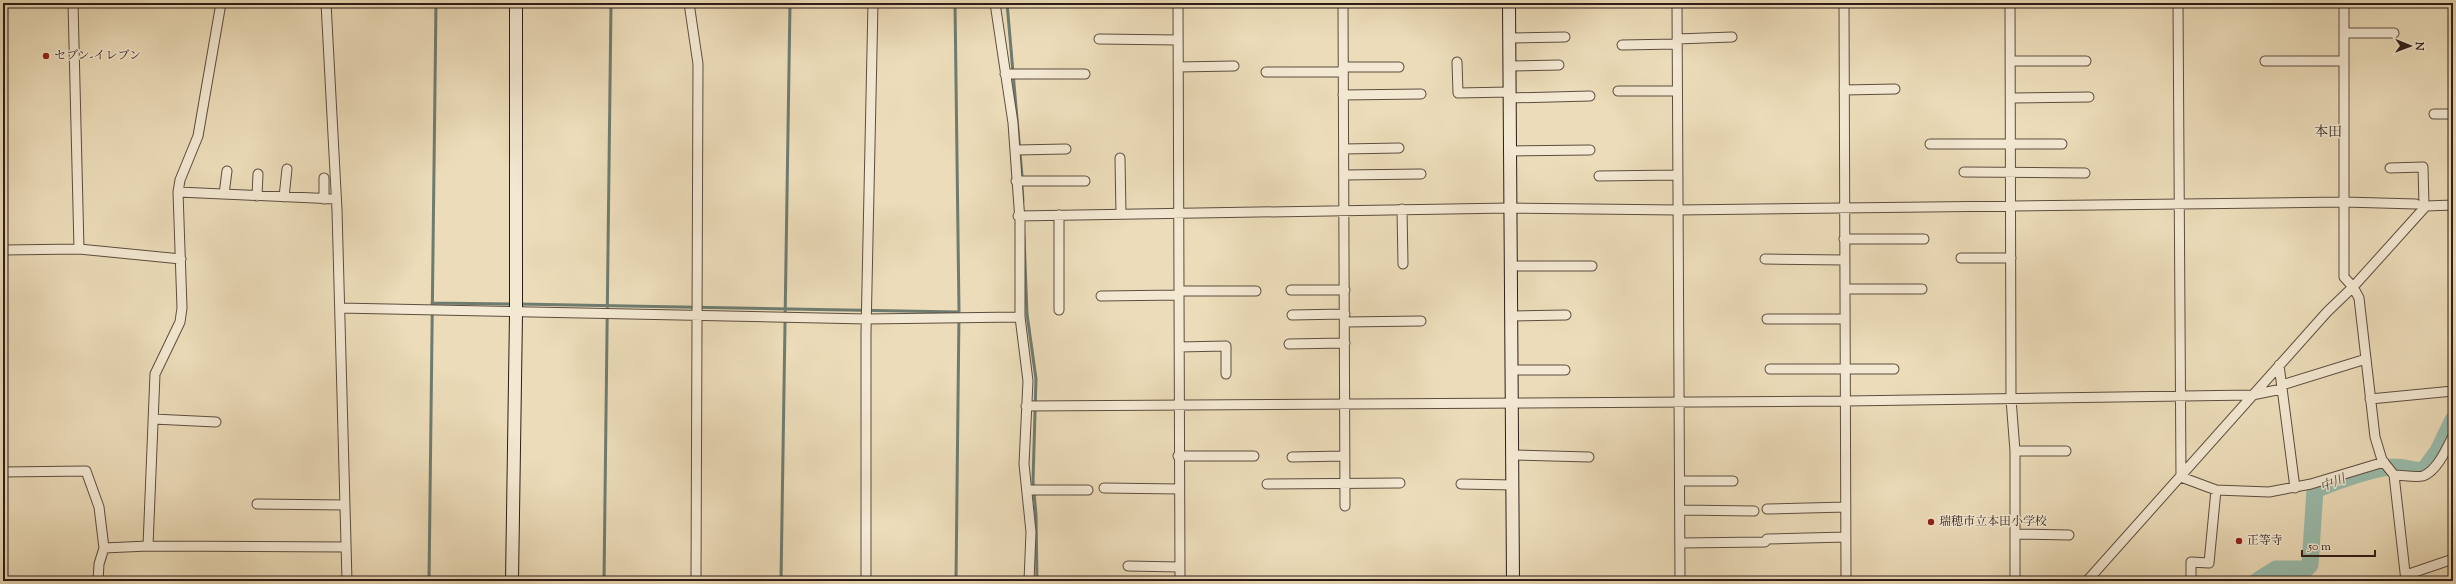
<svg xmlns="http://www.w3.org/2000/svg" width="2456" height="584" viewBox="0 0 2456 584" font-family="'Sorts Mill Goudy','Noto Serif JP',serif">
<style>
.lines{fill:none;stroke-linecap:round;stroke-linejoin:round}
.stream{stroke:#6e7c70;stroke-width:3}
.river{stroke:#99bcac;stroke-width:17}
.street-casing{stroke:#5d4d40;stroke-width:11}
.secondary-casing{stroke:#2d1d17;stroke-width:14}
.street{stroke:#f3e8d2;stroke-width:9}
.secondary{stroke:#f3e8d2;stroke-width:12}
.poi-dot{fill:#8f2418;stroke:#f3e8d2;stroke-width:1.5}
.labels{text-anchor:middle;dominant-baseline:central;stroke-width:3;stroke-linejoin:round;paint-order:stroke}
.poi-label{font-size:12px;fill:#2d1d17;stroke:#f3e8d2;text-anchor:start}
.water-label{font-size:13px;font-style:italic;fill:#4d4d44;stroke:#f3e8d2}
.quarter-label{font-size:14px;fill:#2d1d17;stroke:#f3e8d2}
</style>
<rect width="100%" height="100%" fill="#ecdcb9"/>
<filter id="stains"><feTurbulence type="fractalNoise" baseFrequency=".005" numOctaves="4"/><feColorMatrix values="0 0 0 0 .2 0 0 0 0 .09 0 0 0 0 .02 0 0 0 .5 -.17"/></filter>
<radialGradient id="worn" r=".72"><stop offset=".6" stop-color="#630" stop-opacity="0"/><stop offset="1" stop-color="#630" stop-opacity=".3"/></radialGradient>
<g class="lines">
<!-- stream -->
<path class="stream" d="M 955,3 L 959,312 L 956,581
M 1007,3 L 1022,176
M 1022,187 L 1023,201
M 1024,236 L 1027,314 L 1036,379 L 1033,481 L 1036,515 L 1037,581
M 432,303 L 512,304
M 518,304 L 959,312
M 429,581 L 436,3
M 604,581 L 611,3
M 781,581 L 790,3"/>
<!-- river -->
<path class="river" d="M 2257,581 L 2276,569 L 2306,569 L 2310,565 L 2315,490 C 2334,482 2377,466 2396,467 C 2406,467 2414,472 2424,470 L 2438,451 L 2453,420"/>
<defs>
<path id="street" d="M 73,3 L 79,249
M 326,3 L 337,210 L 347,581
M 689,3 L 698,64 L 696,581
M 995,3 L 1013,123 L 1020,221 L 1020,317 L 1028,381 L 1024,464 L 1031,532 L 1029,581
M 1178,3 L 1180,581
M 1343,3 L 1345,506
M 1677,3 L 1680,581
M 1844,3 L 1846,581
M 2010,3 L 2011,399 L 2015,451 L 2015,581
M 2178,3 L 2181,477
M 2344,3 L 2344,277 L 2353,287 L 2359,298 L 2375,437 L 2382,460 L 2394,475 L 2406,581
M 2344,33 L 2394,33
M 1509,38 L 1565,37
M 1099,39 L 1178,40
M 1677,39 L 1732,37
M 1622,45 L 1677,44
M 2011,61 L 2086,61
M 2265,61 L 2344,61
M 1457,62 L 1458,93 L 1509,92
M 1509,66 L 1559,65
M 1178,67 L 1234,66
M 1343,67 L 1399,67
M 1266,72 L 1343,72
M 1005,74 L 1085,74
M 1844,90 L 1895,89
M 1618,91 L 1677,91
M 1343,95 L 1421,94
M 1509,98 L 1590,96
M 2012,98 L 2089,97
M 2434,114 L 2453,114
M 1930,144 L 2062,144
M 1344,149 L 1399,148
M 1015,150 L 1066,149
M 1509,151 L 1590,150
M 1120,158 L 1121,214
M 2390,168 L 2423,167 L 2424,206
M 1964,172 L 2085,173
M 1344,175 L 1421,174
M 1599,176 L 1678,175
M 1016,181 L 1085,181
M 178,192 L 336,199
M 224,194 L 227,171
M 257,196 L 258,174
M 284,197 L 287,169
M 324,199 L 324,178
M 1402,209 L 1403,264
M 1059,215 L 1059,310
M 1018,216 L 1509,208 L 1678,210 L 2344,202 L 2416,204
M 1844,239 L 1924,239
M 3,250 L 79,249 L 181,259
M 1961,258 L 2011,258
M 1765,259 L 1844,260
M 1510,266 L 1592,266
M 1845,289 L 1922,289
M 1291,290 L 1345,290
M 1179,291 L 1256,291
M 1101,296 L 1179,295
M 340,308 L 867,319 L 1020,317
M 1292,315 L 1345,314
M 1511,316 L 1566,315
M 1767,319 L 1845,319
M 1345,322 L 1421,321
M 1289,344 L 1345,343
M 1179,347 L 1226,346 L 1226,374
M 2279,365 L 2295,488
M 1770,369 L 1894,369
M 1512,370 L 1565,370
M 2282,385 L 2366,359
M 2370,399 L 2453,391
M 1026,406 L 1846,401 L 2252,395 L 2282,389
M 153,419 L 216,422
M 2015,451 L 2066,451
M 1513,455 L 1589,457
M 1178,456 L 1254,456
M 1292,457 L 1345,456
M 3,472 L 86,471 L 99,507 L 104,548
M 2394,475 C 2403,475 2415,478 2423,476 C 2437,471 2447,448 2453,436
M 2181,477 L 2216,490 L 2269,492 L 2311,484 L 2384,462
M 1680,481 L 1733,481
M 1267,484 L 1400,483
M 1461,484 L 1513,485
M 1104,488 L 1179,489
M 1027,490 L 1088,490
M 257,504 L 345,505
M 1767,509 L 1846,507
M 1680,510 L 1754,511
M 2015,534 L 2069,535
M 1680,543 L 1765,542 L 1767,539 L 1846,537
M 148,546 L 155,374 L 180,322 L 182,308 L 178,192 L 180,180 L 198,136 L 221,3
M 1128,566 L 1179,567
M 2406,575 L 2453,559
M 98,581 L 99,564 L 104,548 L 148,546 L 346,547
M 866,581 L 866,333 L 873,3
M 2087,581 L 2327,312 L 2353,287 L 2426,206 L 2453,205
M 2191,581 L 2191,562 L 2209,563 L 2216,490"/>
<path id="secondary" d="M 1509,3 L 1513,581
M 512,581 L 516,314 L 516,3"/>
</defs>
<!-- street casing -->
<use href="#street" class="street-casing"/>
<!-- secondary casing -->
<use href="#secondary" class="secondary-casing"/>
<!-- street -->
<use href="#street" class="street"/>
<!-- secondary -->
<use href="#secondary" class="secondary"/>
</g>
<!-- markers -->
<g class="poi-dot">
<circle cx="46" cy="56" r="4"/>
<circle cx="1931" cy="522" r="4"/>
<circle cx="2239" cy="541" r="4"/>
</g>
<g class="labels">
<!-- poi labels -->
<g class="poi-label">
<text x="54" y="56">セブン-イレブン</text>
<text x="1939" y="522">瑞穂市立本田小学校</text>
<text x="2247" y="541">正等寺</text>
</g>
<!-- water labels -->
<g class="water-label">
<text transform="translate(2333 484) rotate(-21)">中川</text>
</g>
<!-- quarter labels -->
<g class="quarter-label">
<text x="2328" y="133">本田</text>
</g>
</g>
<!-- margin -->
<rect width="2456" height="584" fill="none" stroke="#ecdcb9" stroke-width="16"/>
<rect x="4" y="4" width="2448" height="576" fill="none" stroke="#2d1d17" stroke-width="2"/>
<rect x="8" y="8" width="2440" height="568" fill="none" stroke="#2d1d17"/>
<!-- north arrow -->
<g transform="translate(2410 46) rotate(91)" stroke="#f3e8d2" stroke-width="3" paint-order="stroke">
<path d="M0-3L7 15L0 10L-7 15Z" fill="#2d1d17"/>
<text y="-6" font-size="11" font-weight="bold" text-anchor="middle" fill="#2d1d17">N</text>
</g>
<!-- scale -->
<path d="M2302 550v6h73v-6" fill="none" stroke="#2d1d17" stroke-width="2"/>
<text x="2308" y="550" font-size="12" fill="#2d1d17" stroke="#f3e8d2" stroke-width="3" paint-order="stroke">50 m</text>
<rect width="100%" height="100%" filter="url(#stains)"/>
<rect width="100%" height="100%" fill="url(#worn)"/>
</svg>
